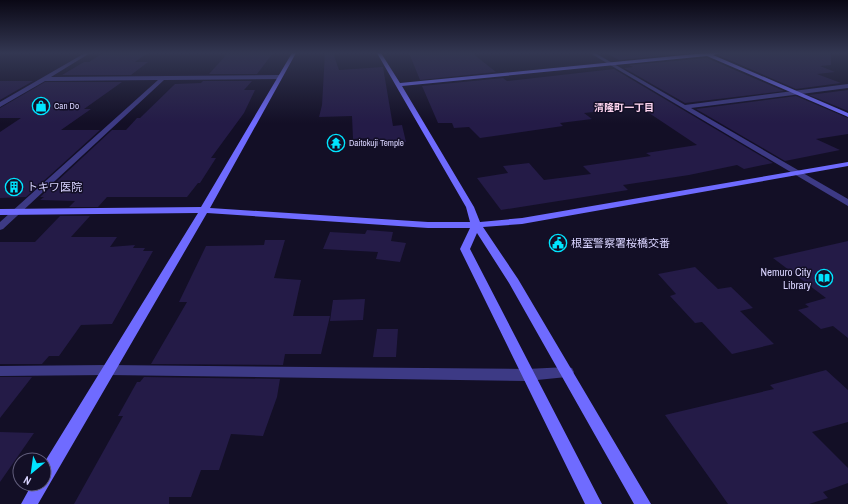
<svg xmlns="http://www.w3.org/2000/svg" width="848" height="504" viewBox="0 0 848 504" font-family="'Archivo Narrow','Noto Sans JP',sans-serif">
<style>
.building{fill:#241b47}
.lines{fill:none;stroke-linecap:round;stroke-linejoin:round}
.street{fill:#3d3a85;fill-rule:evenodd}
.secondary{fill:#6f6bff;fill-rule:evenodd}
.labels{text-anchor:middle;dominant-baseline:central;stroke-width:3;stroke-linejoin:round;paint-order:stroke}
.far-poi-label{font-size:9px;fill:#d9d4ff;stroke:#130f26;text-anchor:start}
.far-neighbourhood-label{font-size:10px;font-weight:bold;fill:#ffd6f0;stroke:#130f26}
.poi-label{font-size:11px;fill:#d9d4ff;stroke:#130f26;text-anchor:start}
</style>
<rect width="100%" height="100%" fill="#130f26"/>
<!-- building -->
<path class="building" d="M 103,53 L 147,53 L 135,62 L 148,62 L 131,75 L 62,75 L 84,62 L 89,62 Z
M 273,53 L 257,74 L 209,74 L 227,54 Z
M 325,53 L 333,53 L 339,70 L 383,67 L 393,126 L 402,125 L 406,142 L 369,145 L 368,138 L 353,139 L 352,116 L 319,117 L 322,105 Z
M 409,53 L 472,53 L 496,72 L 420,80 Z
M 606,53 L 690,53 L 619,60 Z
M 722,53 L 831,53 L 831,65 L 820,66 L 835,72 L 817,74 L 841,83 L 796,89 L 718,55 Z
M 707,58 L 784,91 L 685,103 L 624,68 L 633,67 L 629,65 Z
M 614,69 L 773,163 L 744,169 L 737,165 L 689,175 L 623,185 L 628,190 L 501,210 L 477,178 L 508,173 L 503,166 L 529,163 L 544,180 L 591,174 L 583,166 L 651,156 L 646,153 L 697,145 L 640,107 L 584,113 L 592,119 L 560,123 L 563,126 L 480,138 L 469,127 L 454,128 L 452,123 L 438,123 L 422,86 L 503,78 L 507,81 Z
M 0,81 L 33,81 L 0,100 Z
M 203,81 L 252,81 L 244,90 L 255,90 L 244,113 L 211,158 L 216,158 L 200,183 L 198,183 L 187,197 L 107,197 L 98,207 L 69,207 L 75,201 L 40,200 L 44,197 L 40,197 L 112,130 L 126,130 L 137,118 L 140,118 L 175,84 L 201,83 Z
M 45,82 L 122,82 L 84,109 L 91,109 L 61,130 L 100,130 L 26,197 L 0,198 L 0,132 L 21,118 L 0,118 L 0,108 Z
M 848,90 L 848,111 L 809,95 Z
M 796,96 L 848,118 L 848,134 L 816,139 L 840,150 L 785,161 L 696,109 Z
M 60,216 L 90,216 L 71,237 L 117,237 L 110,247 L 135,245 L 133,248 L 145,248 L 143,251 L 153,251 L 112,324 L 81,325 L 59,356 L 49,356 L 42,364 L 0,364 L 0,242 L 35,242 Z
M 367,230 L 393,232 L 391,241 L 406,243 L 400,262 L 376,259 L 378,252 L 323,249 L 330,232 L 365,234 Z
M 265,240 L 285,240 L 274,278 L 301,280 L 293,316 L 330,316 L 321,354 L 285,354 L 283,365 L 151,364 L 187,302 L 179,302 L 206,246 L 264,245 Z
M 848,241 L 848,338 L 833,326 L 821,329 L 798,310 L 809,307 L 805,304 L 826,298 L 773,258 Z
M 695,267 L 718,289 L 731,287 L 753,308 L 740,311 L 774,344 L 732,354 L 702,322 L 695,323 L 670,296 L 676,294 L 658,274 Z
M 365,299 L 363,320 L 330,321 L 333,300 Z
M 377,329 L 398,329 L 396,357 L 373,357 Z
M 826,370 L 848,390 L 848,422 L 812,432 L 848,468 L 848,483 L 823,492 L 828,498 L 809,504 L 728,504 L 665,415 L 774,389 L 770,385 Z
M 0,377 L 32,377 L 0,418 Z
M 144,377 L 280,379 L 277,397 L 263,436 L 231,434 L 219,470 L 201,470 L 191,497 L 169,497 L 169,504 L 74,504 L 123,416 L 118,416 L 137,382 L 140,382 Z
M 0,432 L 34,433 L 0,482 Z"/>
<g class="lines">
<!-- street -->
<path class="street" d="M 85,53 L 90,53 L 51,77 L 279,75 L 282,77 L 279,79 L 164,80 L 3,229 L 0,230 L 0,222 L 158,80 L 45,81 L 0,107 L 0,102 Z
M 590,53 L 595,53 L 685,105 L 848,84 L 848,88 L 691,108 L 848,199 L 848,206 Z
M 108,365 L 527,369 L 567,367 L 572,368 L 574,372 L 572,376 L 567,377 L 527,381 L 108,375 L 0,376 L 0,366 Z"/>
<!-- secondary -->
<path class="secondary" d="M 292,53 L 296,53 L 210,208 L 428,222 L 470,222 L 466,207 L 377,53 L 381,53 L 400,83 L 705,53 L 721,53 L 713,55 L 848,113 L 848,117 L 846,116 L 707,56 L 402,86 L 474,207 L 480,222 L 522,218 L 848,162 L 848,166 L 522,224 L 483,227 L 518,279 L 651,504 L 634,504 L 509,283 L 477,233 L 470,249 L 602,504 L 585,504 L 460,249 L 470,228 L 428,228 L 207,213 L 38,504 L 21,504 L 32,484 L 44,484 L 44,463 L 198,213 L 0,215 L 0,209 L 201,207 Z"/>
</g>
<!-- sky -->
<linearGradient id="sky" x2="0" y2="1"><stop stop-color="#0a0815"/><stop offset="0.43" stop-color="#333752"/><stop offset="1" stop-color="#333752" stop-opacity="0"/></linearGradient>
<rect width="848" height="123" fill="url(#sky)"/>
<!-- icons -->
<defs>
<symbol id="shop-ring" viewBox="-11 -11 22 22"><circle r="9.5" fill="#130f26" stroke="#00e5ff" stroke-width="1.5"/><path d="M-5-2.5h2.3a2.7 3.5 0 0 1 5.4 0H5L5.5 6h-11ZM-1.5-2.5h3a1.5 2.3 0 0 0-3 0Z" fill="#00e5ff"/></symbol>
<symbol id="temple-ring" viewBox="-11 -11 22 22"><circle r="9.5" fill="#130f26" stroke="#00e5ff" stroke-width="1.5"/><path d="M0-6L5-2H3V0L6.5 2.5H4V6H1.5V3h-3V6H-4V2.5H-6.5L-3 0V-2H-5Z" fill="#00e5ff"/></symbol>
<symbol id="building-ring" viewBox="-11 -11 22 22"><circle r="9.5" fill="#130f26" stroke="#00e5ff" stroke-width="1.5"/><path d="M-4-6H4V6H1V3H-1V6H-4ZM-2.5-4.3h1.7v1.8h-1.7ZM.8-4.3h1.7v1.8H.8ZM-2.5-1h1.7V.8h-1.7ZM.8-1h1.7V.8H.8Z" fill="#00e5ff"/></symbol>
<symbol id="civic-ring" viewBox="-11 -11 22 22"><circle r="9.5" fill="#130f26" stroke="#00e5ff" stroke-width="1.5"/><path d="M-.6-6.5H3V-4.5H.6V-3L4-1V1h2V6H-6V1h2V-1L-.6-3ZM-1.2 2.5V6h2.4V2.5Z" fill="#00e5ff"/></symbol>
<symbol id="library-ring" viewBox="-11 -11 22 22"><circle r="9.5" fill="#130f26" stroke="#00e5ff" stroke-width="1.5"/><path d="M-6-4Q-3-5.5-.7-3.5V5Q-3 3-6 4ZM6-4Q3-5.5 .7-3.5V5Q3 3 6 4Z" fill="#00e5ff"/></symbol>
</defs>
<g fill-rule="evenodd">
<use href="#shop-ring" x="31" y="96" width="20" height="20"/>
<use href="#temple-ring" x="326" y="133" width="20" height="20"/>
<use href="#building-ring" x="4" y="177" width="20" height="20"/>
<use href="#civic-ring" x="548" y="233" width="20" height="20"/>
<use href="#library-ring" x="814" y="268" width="20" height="20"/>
</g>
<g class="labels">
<!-- far-poi labels -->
<g class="far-poi-label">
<text x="54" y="106">Can Do</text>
<text x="349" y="143">Daitokuji Temple</text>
</g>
<!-- far-neighbourhood labels -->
<g class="far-neighbourhood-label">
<text x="624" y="107">清隆町一丁目</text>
</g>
<!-- poi labels -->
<g class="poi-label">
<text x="27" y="187">トキワ医院</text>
<text x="571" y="243">根室警察署桜橋交番</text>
<text x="811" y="272" text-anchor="end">Nemuro City<tspan x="811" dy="13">Library</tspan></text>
</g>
</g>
<!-- north arrow -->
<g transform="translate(32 472) rotate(209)"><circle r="19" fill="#130f26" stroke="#625e7d"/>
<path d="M0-3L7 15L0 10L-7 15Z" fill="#00e5ff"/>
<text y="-6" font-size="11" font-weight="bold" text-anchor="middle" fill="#d9d4ff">N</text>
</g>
</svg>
